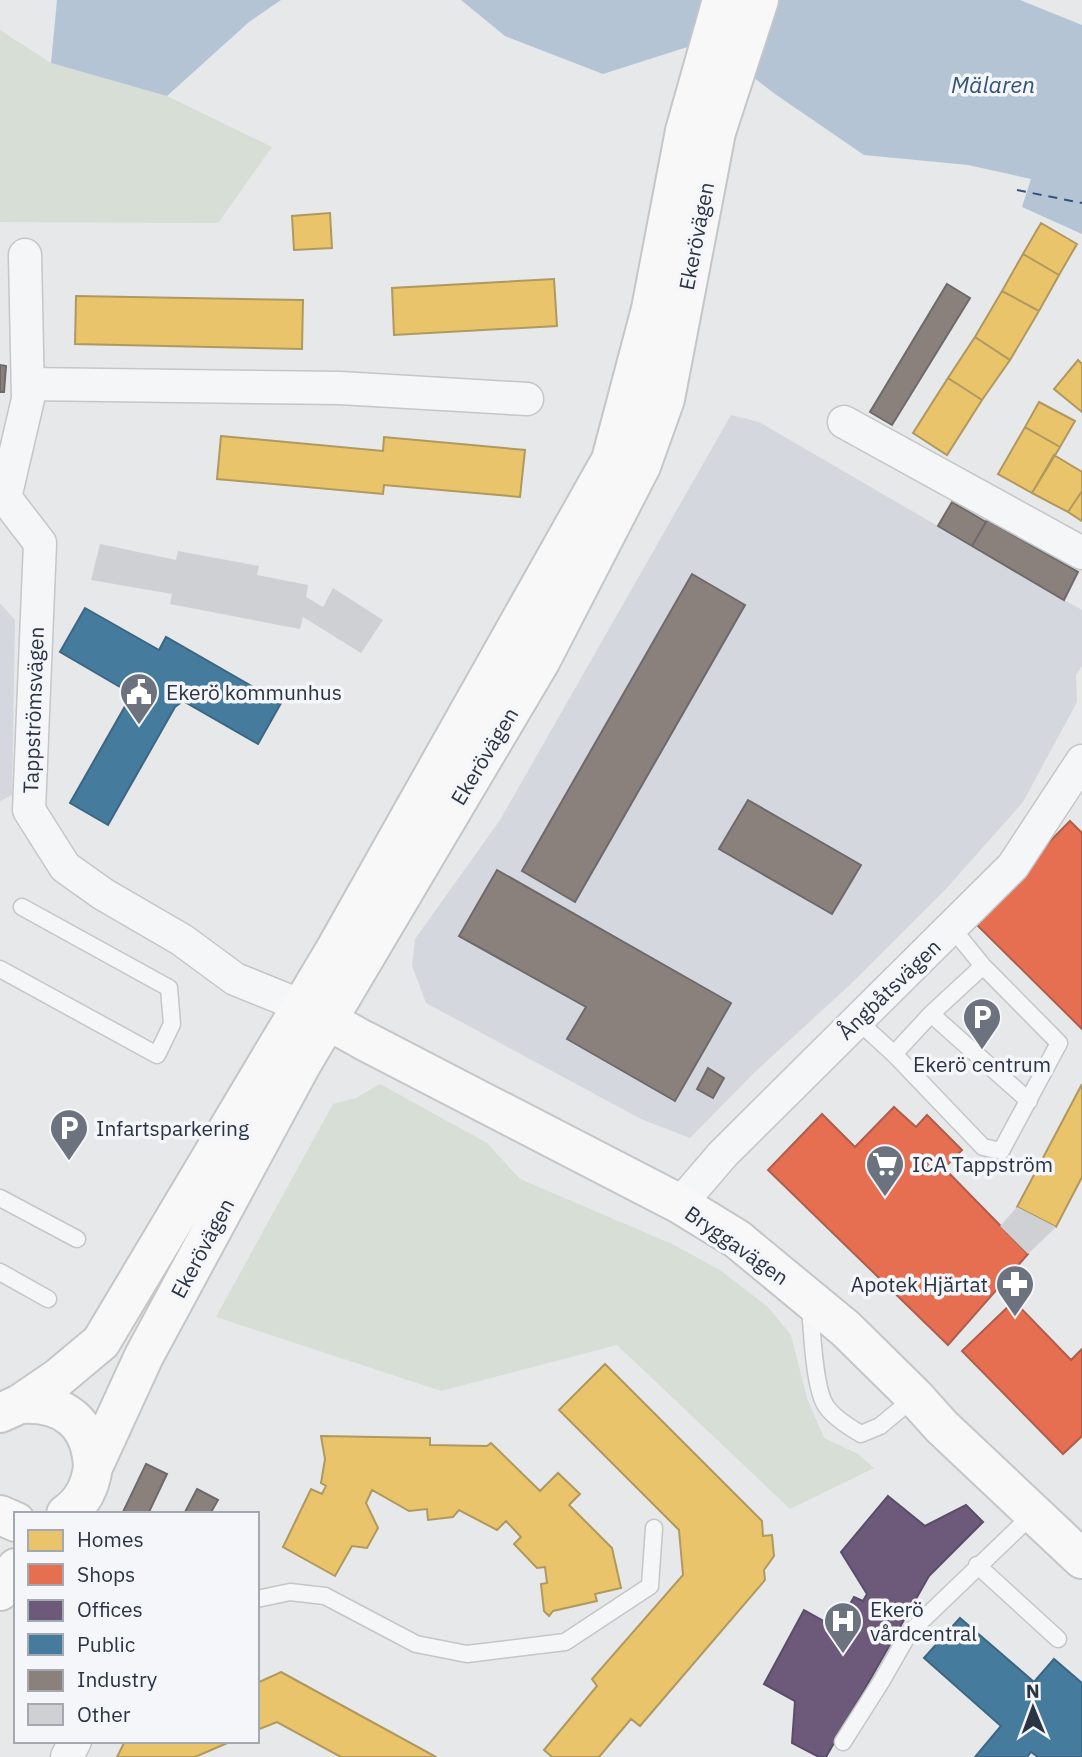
<svg xmlns="http://www.w3.org/2000/svg" width="1082" height="1757" viewBox="0 0 1082 1757" font-family="'IBM Plex Sans',sans-serif">
<style>
.built{fill:#d4d7dd}
.green{fill:#d6ded6}
.water{fill:#b4c4d5}
.homes{fill:#e9c46a;stroke:#b0995f;stroke-width:2}
.shops{fill:#e76f51;stroke:#af5d4d;stroke-width:2}
.offices{fill:#6d597a;stroke:#594e6a;stroke-width:2}
.public{fill:#457b9d;stroke:#3d6683;stroke-width:2}
.industry{fill:#8a817c;stroke:#6e6a6c;stroke-width:2}
.lines{fill:none;stroke-linecap:round;stroke-linejoin:round}
.ferry{stroke:#34527a;stroke-width:2;stroke-dasharray:9 7;stroke-linecap:butt}
.building{fill:#ced0d3}
.service-casing{stroke:#c4c6c8;stroke-width:19}
.minor-casing{stroke:#c4c6c8;stroke-width:35}
.secondary-casing{stroke:#c4c6c8;stroke-width:42}
.service{stroke:#f5f6f7;stroke-width:16}
.minor{stroke:#f5f6f7;stroke-width:32}
.secondary{stroke:#f8f8f8;stroke-width:38}
.labels{text-anchor:middle;dominant-baseline:central;stroke-width:7;stroke-linejoin:round;paint-order:stroke}
.street-label{font-size:21px;fill:#2b3445;stroke:#f4f6f9}
.poi-label{font-size:21px;fill:#2b3445;stroke:#f4f6f9;text-anchor:start}
.water-label{font-size:23px;font-style:italic;fill:#34527a;stroke:#f4f6f9}
</style>
<rect width="100%" height="100%" fill="#e6e8ea"/>
<!-- built -->
<path class="built" d="M 731,415 L 759,422 L 1082,610 L 1082,666 L 1076,675 L 1077,702 L 1023,802 L 945,890 L 853,982 L 756,1071 L 690,1138 L 641,1119 L 426,1003 L 412,966 L 415,939 L 500,820 Z
M 0,603 L 15,620 L 12,795 L 0,801 Z"/>
<!-- green -->
<path class="green" d="M 0,30 L 51,63 L 167,96 L 272,147 L 218,223 L 0,222 Z
M 380,1084 L 487,1143 L 520,1179 L 672,1244 L 720,1270 L 768,1307 L 791,1335 L 807,1398 L 824,1438 L 858,1454 L 874,1468 L 790,1509 L 617,1345 L 441,1391 L 216,1317 L 333,1104 L 356,1098 Z"/>
<!-- water -->
<path class="water" d="M 57,0 L 281,0 L 249,22 L 167,96 L 51,63 Z
M 461,0 L 1020,0 L 1082,25 L 1082,234 L 1022,207 L 1031,179 L 968,165 L 864,155 L 775,94 L 706,41 L 603,74 L 505,36 Z"/>
<!-- homes -->
<path class="homes" d="M 330,213 L 332,248 L 294,250 L 292,216 Z
M 1041,223 L 1077,244 L 1059,275 L 1023,254 Z
M 1023,254 L 1059,275 L 1039,311 L 1002,291 Z
M 554,279 L 557,326 L 394,335 L 392,288 Z
M 1002,291 L 1039,311 L 1010,360 L 975,337 Z
M 76,296 L 303,300 L 302,349 L 75,344 Z
M 975,337 L 1010,360 L 982,400 L 948,378 Z
M 1078,360 L 1082,364 L 1082,412 L 1054,389 Z
M 948,378 L 982,400 L 947,455 L 913,433 Z
M 1039,402 L 1075,421 L 1060,447 L 1025,427 Z
M 1025,427 L 1060,447 L 1032,493 L 998,474 Z
M 221,436 L 383,451 L 384,437 L 525,450 L 520,497 L 384,485 L 383,494 L 217,479 Z
M 1054,455 L 1082,472 L 1082,491 L 1068,512 L 1032,493 Z
M 1082,491 L 1082,521 L 1068,512 Z
M 1082,1084 L 1082,1177 L 1056,1227 L 1017,1207 Z
M 605,1364 L 762,1521 L 763,1536 L 772,1535 L 774,1556 L 764,1570 L 765,1580 L 640,1726 L 631,1719 L 599,1757 L 552,1757 L 544,1750 L 597,1686 L 592,1679 L 683,1575 L 679,1530 L 559,1410 Z
M 321,1436 L 430,1438 L 430,1445 L 487,1446 L 491,1443 L 540,1491 L 558,1473 L 580,1494 L 569,1505 L 612,1548 L 621,1588 L 595,1594 L 597,1601 L 553,1611 L 549,1616 L 544,1611 L 541,1584 L 547,1583 L 545,1567 L 537,1568 L 514,1544 L 521,1537 L 506,1521 L 497,1530 L 459,1510 L 453,1517 L 428,1520 L 427,1509 L 409,1511 L 372,1490 L 366,1503 L 378,1528 L 367,1548 L 352,1546 L 335,1576 L 283,1547 L 311,1489 L 322,1494 L 326,1486 L 321,1483 L 325,1459 Z
M 281,1672 L 436,1757 L 341,1757 L 277,1722 L 257,1730 L 257,1683 Z
M 125,1741 L 232,1741 L 195,1757 L 117,1757 Z"/>
<!-- shops -->
<path class="shops" d="M 1070,821 L 1082,833 L 1082,1029 L 972,920 Z
M 894,1107 L 916,1127 L 927,1115 L 962,1150 L 944,1168 L 1028,1254 L 948,1345 L 768,1170 L 822,1114 L 855,1147 Z
M 1014,1301 L 1071,1360 L 1082,1349 L 1082,1436 L 1063,1454 L 962,1351 Z"/>
<!-- offices -->
<path class="offices" d="M 888,1496 L 925,1526 L 966,1505 L 983,1522 L 929,1576 L 826,1757 L 819,1757 L 792,1743 L 795,1701 L 764,1684 L 804,1610 L 847,1634 L 858,1615 L 847,1609 L 854,1597 L 863,1601 L 867,1594 L 841,1552 Z"/>
<!-- public -->
<path class="public" d="M 85,608 L 159,650 L 166,637 L 281,703 L 258,744 L 183,701 L 175,707 L 108,825 L 70,803 L 132,694 L 60,652 Z
M 960,1618 L 1034,1682 L 1054,1659 L 1082,1683 L 1082,1757 L 1038,1757 L 1031,1752 L 1027,1757 L 975,1757 L 1001,1726 L 924,1658 Z"/>
<!-- industry -->
<path class="industry" d="M 947,284 L 970,298 L 892,425 L 870,412 Z
M 0,365 L 6,366 L 4,392 L 0,392 Z
M 952,502 L 986,522 L 972,546 L 938,526 Z
M 987,520 L 1078,572 L 1064,600 L 972,546 Z
M 692,574 L 745,605 L 575,902 L 522,871 Z
M 748,800 L 861,865 L 832,914 L 719,849 Z
M 497,870 L 731,1003 L 675,1101 L 567,1039 L 586,1007 L 459,936 Z
M 708,1068 L 724,1078 L 713,1098 L 697,1089 Z
M 146,1464 L 167,1474 L 148,1514 L 122,1514 Z
M 197,1489 L 218,1500 L 210,1514 L 184,1514 Z"/>
<g class="lines">
<!-- ferry -->
<path class="ferry" d="M 1017,190 L 1082,203"/>
</g>
<!-- building -->
<path class="building" d="M 100,544 L 176,560 L 178,551 L 259,566 L 257,575 L 308,585 L 306,597 L 323,607 L 333,588 L 383,620 L 361,653 L 303,617 L 300,629 L 170,604 L 172,594 L 91,580 Z
M 1017,1207 L 1056,1227 L 1028,1254 L 1000,1226 Z"/>
<g class="lines">
<defs>
<path id="service" d="M 0,969 L 157,1055 L 172,1024 L 169,988 L 22,907
M 931,1014 L 1029,1101
M 857,1020 L 894,1054 L 983,1147 L 1001,1151 L 1059,1043 L 983,966
M 894,1054 L 931,1014 L 983,966 L 952,928
M 0,1198 L 77,1239
M 0,1272 L 48,1299
M 810,1307 C 812,1329 814,1389 826,1406 C 833,1417 849,1427 861,1434 L 880,1426 L 915,1397
M 977,1565 L 1058,1639
M 257,1599 L 290,1592 L 325,1596 L 416,1644 L 467,1654 L 565,1642 L 650,1586 L 654,1528
M 843,1742 L 881,1682 L 909,1633 L 1033,1514"/>
<path id="minor" d="M 28,384 L 340,388 L 527,399
M 844,422 L 1082,553
M 0,491 L 40,543 L 29,810 L 65,867 L 103,894 L 182,940 L 235,979 L 302,1006
M 5,498 L 28,399 L 25,255
M 680,1204 L 723,1154 L 1013,866 L 1082,761
M 67,1757 L 75,1741"/>
<path id="secondary" d="M 307,1009 L 363,1040 L 680,1204 L 737,1239 L 846,1329 L 915,1397 L 942,1427 L 1082,1559
M 20,1404 C 64,1401 91,1423 93,1467
M 0,1413 L 20,1404 L 58,1378 L 101,1342 L 335,950 L 611,460 L 651,309 L 685,131 L 722,0
M 66,1514 C 83,1502 90,1487 93,1467 L 144,1356 L 301,1065 L 541,660 L 641,466 L 665,399 L 716,132 L 759,0
M 0,1515 L 16,1522
M 0,1591 L 16,1568"/>
</defs>
<!-- service casing -->
<use href="#service" class="service-casing"/>
<!-- minor casing -->
<use href="#minor" class="minor-casing"/>
<!-- secondary casing -->
<use href="#secondary" class="secondary-casing"/>
<!-- service -->
<use href="#service" class="service"/>
<!-- minor -->
<use href="#minor" class="minor"/>
<!-- secondary -->
<use href="#secondary" class="secondary"/>
</g>
<!-- icons -->
<defs>
<symbol id="civic-pin" viewBox="-11 -11 22 30"><path d="M0 17L-7.5 6A9.5 9.5 0 1 1 7.5 6Z" fill="#6c737f" stroke="#f4f6f9"/><path d="M-.6-6.5H3V-4.5H.6V-3L4-1V1h2V6H-6V1h2V-1L-.6-3ZM-1.2 2.5V6h2.4V2.5Z" fill="#fff"/></symbol>
<symbol id="parking-pin" viewBox="-11 -11 22 30"><path d="M0 17L-7.5 6A9.5 9.5 0 1 1 7.5 6Z" fill="#6c737f" stroke="#f4f6f9"/><path d="M-3.5-5.5H1a3.5 3.5 0 0 1 0 7H-1V5.5H-3.5ZM-1-3.4V-.6H.8a1.4 1.4 0 0 0 0-2.8Z" fill="#fff"/></symbol>
<symbol id="supermarket-pin" viewBox="-11 -11 22 30"><path d="M0 17L-7.5 6A9.5 9.5 0 1 1 7.5 6Z" fill="#6c737f" stroke="#f4f6f9"/><path d="M-6-5.5h2.5l.6 2H6L4.5 2H-2.5L-4.4-4H-6ZM-1.5 3.2a1.3 1.3 0 1 0 .1 0ZM3 3.2a1.3 1.3 0 1 0 .1 0Z" fill="#fff"/></symbol>
<symbol id="pharmacy-pin" viewBox="-11 -11 22 30"><path d="M0 17L-7.5 6A9.5 9.5 0 1 1 7.5 6Z" fill="#6c737f" stroke="#f4f6f9"/><path d="M-2-6h4v4h4v4h-4v4h-4v-4h-4v-4h4Z" fill="#fff"/></symbol>
<symbol id="hospital-pin" viewBox="-11 -11 22 30"><path d="M0 17L-7.5 6A9.5 9.5 0 1 1 7.5 6Z" fill="#6c737f" stroke="#f4f6f9"/><path d="M-5-5h3v3.5h4V-5h3V5h-3V1.5h-4V5h-3Z" fill="#fff"/></symbol>
</defs>
<g fill-rule="evenodd">
<use href="#civic-pin" x="117" y="670" width="44" height="60"/>
<use href="#parking-pin" x="960" y="995" width="44" height="60"/>
<use href="#parking-pin" x="47" y="1106" width="44" height="60"/>
<use href="#supermarket-pin" x="863" y="1142" width="44" height="60"/>
<use href="#pharmacy-pin" x="993" y="1262" width="44" height="60"/>
<use href="#hospital-pin" x="821" y="1599" width="44" height="60"/>
</g>
<g class="labels">
<!-- street labels -->
<g class="street-label">
<text transform="translate(696 236) rotate(-79)">Ekerövägen</text>
<text transform="translate(33 710) rotate(-88)">Tappströmsvägen</text>
<text transform="translate(484 756) rotate(-59)">Ekerövägen</text>
<text transform="translate(889 989) rotate(-44)">Ångbåtsvägen</text>
<text transform="translate(737 1245) rotate(35)">Bryggavägen</text>
<text transform="translate(202 1248) rotate(-62)">Ekerövägen</text>
</g>
<!-- poi labels -->
<g class="poi-label">
<text x="166" y="692">Ekerö kommunhus</text>
<text x="982" y="1064" text-anchor="middle">Ekerö centrum</text>
<text x="96" y="1128">Infartsparkering</text>
<text x="912" y="1164">ICA Tappström</text>
<text x="988" y="1284" text-anchor="end">Apotek Hjärtat</text>
<text x="870" y="1609">Ekerö<tspan x="870" dy="24">vårdcentral</tspan></text>
</g>
<!-- water labels -->
<g class="water-label">
<text x="993" y="84">Mälaren</text>
</g>
</g>
<!-- legend -->
<rect x="14" y="1512" width="245" height="231" fill="#f4f6f9" stroke="#a4a8b1" stroke-width="2"/>
<rect x="28" y="1530" width="35" height="21" fill="#e9c46a" stroke="#a4a8b1" stroke-width="2"/>
<text x="77" y="1547" font-size="21" fill="#2b3445">Homes</text>
<rect x="28" y="1564" width="35" height="21" fill="#e76f51" stroke="#a4a8b1" stroke-width="2"/>
<text x="77" y="1582" font-size="21" fill="#2b3445">Shops</text>
<rect x="28" y="1600" width="35" height="21" fill="#6d597a" stroke="#a4a8b1" stroke-width="2"/>
<text x="77" y="1617" font-size="21" fill="#2b3445">Offices</text>
<rect x="28" y="1634" width="35" height="21" fill="#457b9d" stroke="#a4a8b1" stroke-width="2"/>
<text x="77" y="1652" font-size="21" fill="#2b3445">Public</text>
<rect x="28" y="1670" width="35" height="21" fill="#8a817c" stroke="#a4a8b1" stroke-width="2"/>
<text x="77" y="1687" font-size="21" fill="#2b3445">Industry</text>
<rect x="28" y="1704" width="35" height="21" fill="#ced0d3" stroke="#a4a8b1" stroke-width="2"/>
<text x="77" y="1722" font-size="21" fill="#2b3445">Other</text>
<!-- north arrow -->
<g transform="translate(1033 1708) rotate(359)" stroke="#f4f6f9" stroke-width="5" paint-order="stroke">
<path d="M0-5L12 26L0 18L-12 26Z" fill="#2b3445"/>
<text y="-10" font-size="19" font-weight="bold" text-anchor="middle" fill="#2b3445">N</text>
</g>
</svg>
